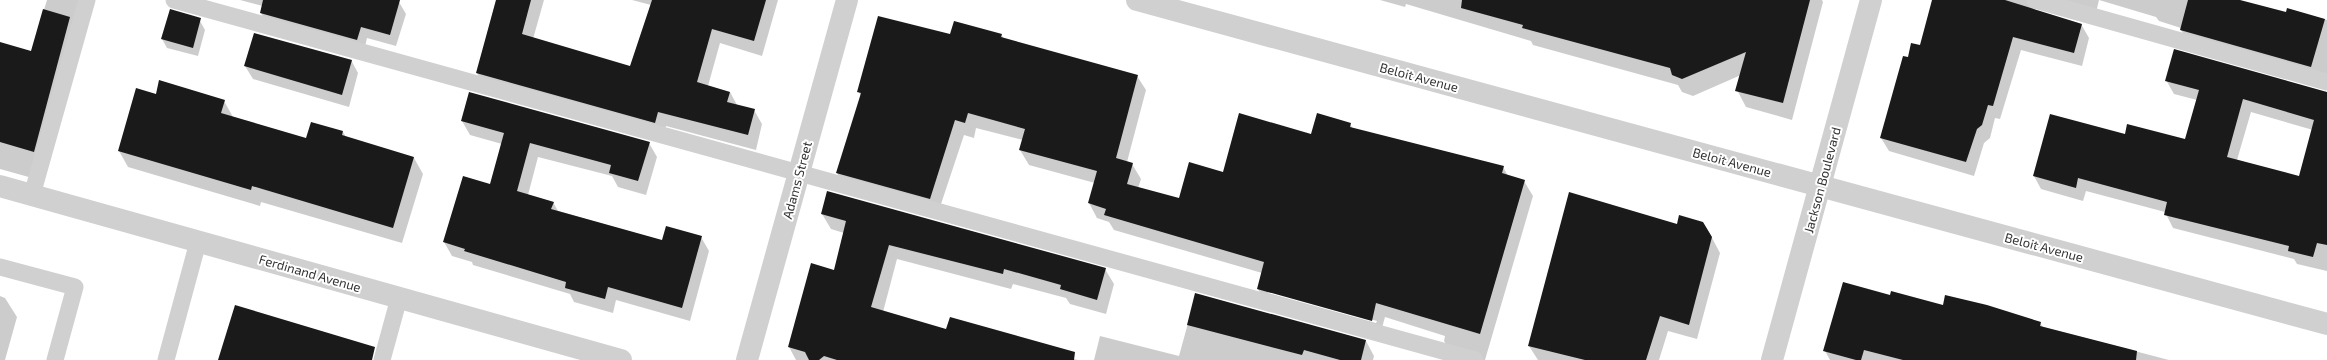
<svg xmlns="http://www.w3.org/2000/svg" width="2327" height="360" viewBox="0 0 2327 360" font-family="'Exo 2',sans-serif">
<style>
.shadow{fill:#0003;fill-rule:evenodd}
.building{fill:#1a1a1a;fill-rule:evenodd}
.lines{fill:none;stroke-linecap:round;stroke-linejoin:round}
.service{stroke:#d0d0d0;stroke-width:17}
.minor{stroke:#d0d0d0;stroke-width:22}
.tertiary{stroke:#d0d0d0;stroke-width:22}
.labels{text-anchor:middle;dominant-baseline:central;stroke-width:4;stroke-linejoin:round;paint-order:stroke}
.street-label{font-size:13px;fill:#333;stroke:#fff}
</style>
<rect width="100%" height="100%" fill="#fff"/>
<!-- shadow -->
<path class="shadow" d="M 47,0 L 93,0 L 43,181 L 0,169 L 0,44 L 31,52 Z
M 240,0 L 390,0 L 399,2 L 406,14 L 396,46 L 367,38 L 364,51 L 267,25 L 261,13 L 263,6 Z
M 496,0 L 544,0 L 533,39 L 631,67 L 651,5 L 632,0 L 778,0 L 762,56 L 720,43 L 708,86 L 730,92 L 737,105 L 754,110 L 762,124 L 756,150 L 666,126 L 663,137 L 485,88 L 477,73 Z
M 1380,0 L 1822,0 L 1823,2 L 1792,120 L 1746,107 L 1737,90 L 1741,75 L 1693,96 L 1682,92 L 1678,85 L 1533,45 L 1531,41 L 1406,4 L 1405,7 Z
M 1933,0 L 2236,0 L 2286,14 L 2288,9 L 2327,20 L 2327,83 L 2189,44 L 2181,30 L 2181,28 L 2159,21 L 2156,17 L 2099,0 L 2095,17 L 2041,3 L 2034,10 L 2081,24 L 2089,38 L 2082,66 L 2021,50 L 2000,119 L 1995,118 L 1990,138 L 1984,143 L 1974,176 L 1889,151 L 1881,138 L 1908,59 L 1920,47 Z
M 200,21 L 205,30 L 198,56 L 167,48 L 162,39 Z
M 1001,34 L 1004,39 L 1137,76 L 1146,90 L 1127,162 L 1132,164 L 1141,179 L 1138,188 L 1180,199 L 1224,173 L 1312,135 L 1350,124 L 1353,129 L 1503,167 L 1508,176 L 1524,181 L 1533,196 L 1485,360 L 1469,360 L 1453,355 L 1444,341 L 1445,336 L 1385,317 L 1380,335 L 1266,304 L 1258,289 L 1262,273 L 1114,230 L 1109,222 L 1097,218 L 1089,203 L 1095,183 L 1029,165 L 1020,150 L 1023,140 L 976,128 L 974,138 L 964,135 L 938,213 L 845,187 L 837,173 L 861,97 L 859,92 L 951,36 ZM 1268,291 L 1377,321 L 1376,323 L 1268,293 Z
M 351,60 L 358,73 L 349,107 L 253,79 L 245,66 Z
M 2166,80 L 2327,92 L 2327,271 L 2297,264 L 2294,259 L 2173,228 L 2165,212 L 2086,191 L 2083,201 L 2041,189 L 2034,176 L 2125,136 L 2186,140 L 2197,100 L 2174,94 ZM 2251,112 L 2313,130 L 2300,177 L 2237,160 Z
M 156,95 L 224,101 L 233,117 L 307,139 L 343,132 L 346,137 L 414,158 L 423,174 L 402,243 L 261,202 L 260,206 L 128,167 L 119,151 Z
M 462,121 L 649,143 L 657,157 L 646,195 L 618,187 L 612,176 L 538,157 L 528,195 L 553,202 L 558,211 L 663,241 L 701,237 L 709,251 L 690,321 L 616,300 L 613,313 L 574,302 L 570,294 L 473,265 L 472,262 L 452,256 L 444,242 L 491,186 L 502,144 L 470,135 Z
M 822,214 L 1105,269 L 1114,284 L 1106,314 L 1070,304 L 1066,298 L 1013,284 L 1011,289 L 897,259 L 883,312 L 947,330 L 1078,360 L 796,360 L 789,347 L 834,271 L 844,233 L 831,229 Z
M 1712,238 L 1720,253 L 1697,339 L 1668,331 L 1659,360 L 1538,360 L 1529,346 Z
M 1196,294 L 1366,341 L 1374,356 L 1373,360 L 1094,360 L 1100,336 L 1179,356 Z
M 0,296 L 5,298 L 17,317 L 5,360 L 0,360 Z
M 1891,296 L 2040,323 L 2043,327 L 2169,360 L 1830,360 L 1825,351 Z"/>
<!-- building -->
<path class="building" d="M 263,0 L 400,0 L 390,35 L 361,27 L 357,40 L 260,13 Z
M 496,0 L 531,0 L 522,34 L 630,66 L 652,0 L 766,0 L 754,41 L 712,29 L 697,82 L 730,92 L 727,102 L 755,109 L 748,135 L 658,112 L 655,123 L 476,73 Z
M 1462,0 L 1810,0 L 1783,103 L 1735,91 L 1746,52 L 1682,79 L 1672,75 L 1670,68 L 1522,28 L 1523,25 L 1461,8 Z
M 1932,0 L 2005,0 L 2082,24 L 2074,53 L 2013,37 L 1993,106 L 1988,105 L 1982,125 L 1977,129 L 1966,162 L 1880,138 L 1903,56 L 1908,57 L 1911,43 L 1920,45 Z
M 2188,0 L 2240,0 L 2286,12 L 2287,8 L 2325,19 L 2311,67 L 2180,30 Z
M 43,9 L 70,17 L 34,152 L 0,142 L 0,42 L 31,51 Z
M 170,9 L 201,18 L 193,48 L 161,39 Z
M 878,16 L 950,34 L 954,21 L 1002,34 L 1001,37 L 1138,75 L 1116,158 L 1133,163 L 1127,184 L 1179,198 L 1189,162 L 1223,172 L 1239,113 L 1311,134 L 1317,113 L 1351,123 L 1350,127 L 1504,166 L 1502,173 L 1525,180 L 1480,334 L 1376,303 L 1372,321 L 1257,289 L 1264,262 L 1104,215 L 1106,209 L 1088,203 L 1097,171 L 1019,150 L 1025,129 L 968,113 L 965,123 L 955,120 L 930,199 L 836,173 L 861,93 L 857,92 Z
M 254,33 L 352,60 L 342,95 L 244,66 Z
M 2174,49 L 2327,92 L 2327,245 L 2317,243 L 2313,257 L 2288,251 L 2289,246 L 2164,215 L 2167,202 L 2078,178 L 2076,188 L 2033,176 L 2050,114 L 2125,134 L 2127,124 L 2185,139 L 2199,90 L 2165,81 ZM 2243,99 L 2314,120 L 2299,176 L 2227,157 Z
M 159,80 L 225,100 L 221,113 L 306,138 L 311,122 L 343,131 L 342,135 L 414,157 L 393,228 L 252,186 L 251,190 L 118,151 L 136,88 L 156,94 Z
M 469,92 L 650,142 L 638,181 L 609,173 L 611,165 L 530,143 L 517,191 L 554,202 L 551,209 L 662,240 L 666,226 L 702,236 L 682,308 L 608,287 L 605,299 L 565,288 L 566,282 L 464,251 L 465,249 L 443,242 L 463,176 L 490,184 L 504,133 L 461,121 Z
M 827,191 L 1106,268 L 1097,300 L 1060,289 L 1061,285 L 1004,269 L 1003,274 L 889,245 L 871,307 L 946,329 L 950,317 L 1075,352 L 1074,360 L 837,360 L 824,356 L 819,360 L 809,360 L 805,352 L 788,347 L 811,263 L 834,270 L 846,221 L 821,214 Z
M 1569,192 L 1677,224 L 1679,215 L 1703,222 L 1712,237 L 1689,325 L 1660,316 L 1646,360 L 1585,360 L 1528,346 Z
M 1843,282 L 1890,295 L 1891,291 L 1943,305 L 1945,295 L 1987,305 L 2041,322 L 2040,326 L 2137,351 L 2136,360 L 1903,360 L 1864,350 L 1861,360 L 1856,360 L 1823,351 Z
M 1195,293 L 1366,340 L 1361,360 L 1340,360 L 1304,350 L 1302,355 L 1187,325 Z
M 235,305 L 375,347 L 372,360 L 218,360 Z"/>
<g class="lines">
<!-- service -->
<path class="service" d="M 174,0 L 1475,360
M 2035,0 L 2327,82
M 32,195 L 87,0
M 0,267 L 75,287 L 55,360
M 166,360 L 198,242
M 382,360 L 399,298"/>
<!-- minor -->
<path class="minor" d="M 1137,0 L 2327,324
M 0,186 L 621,360
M 747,360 L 847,0"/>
<!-- tertiary -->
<path class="tertiary" d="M 1772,360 L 1871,0"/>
</g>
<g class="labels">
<!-- street labels -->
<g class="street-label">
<text transform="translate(1419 77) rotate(15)">Beloit Avenue</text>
<text transform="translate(1732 162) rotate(15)">Beloit Avenue</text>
<text transform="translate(797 180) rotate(-75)">Adams Street</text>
<text transform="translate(1822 180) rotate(-75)">Jackson Boulevard</text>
<text transform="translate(2044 247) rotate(15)">Beloit Avenue</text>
<text transform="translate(310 273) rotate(16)">Ferdinand Avenue</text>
</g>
</g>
</svg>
